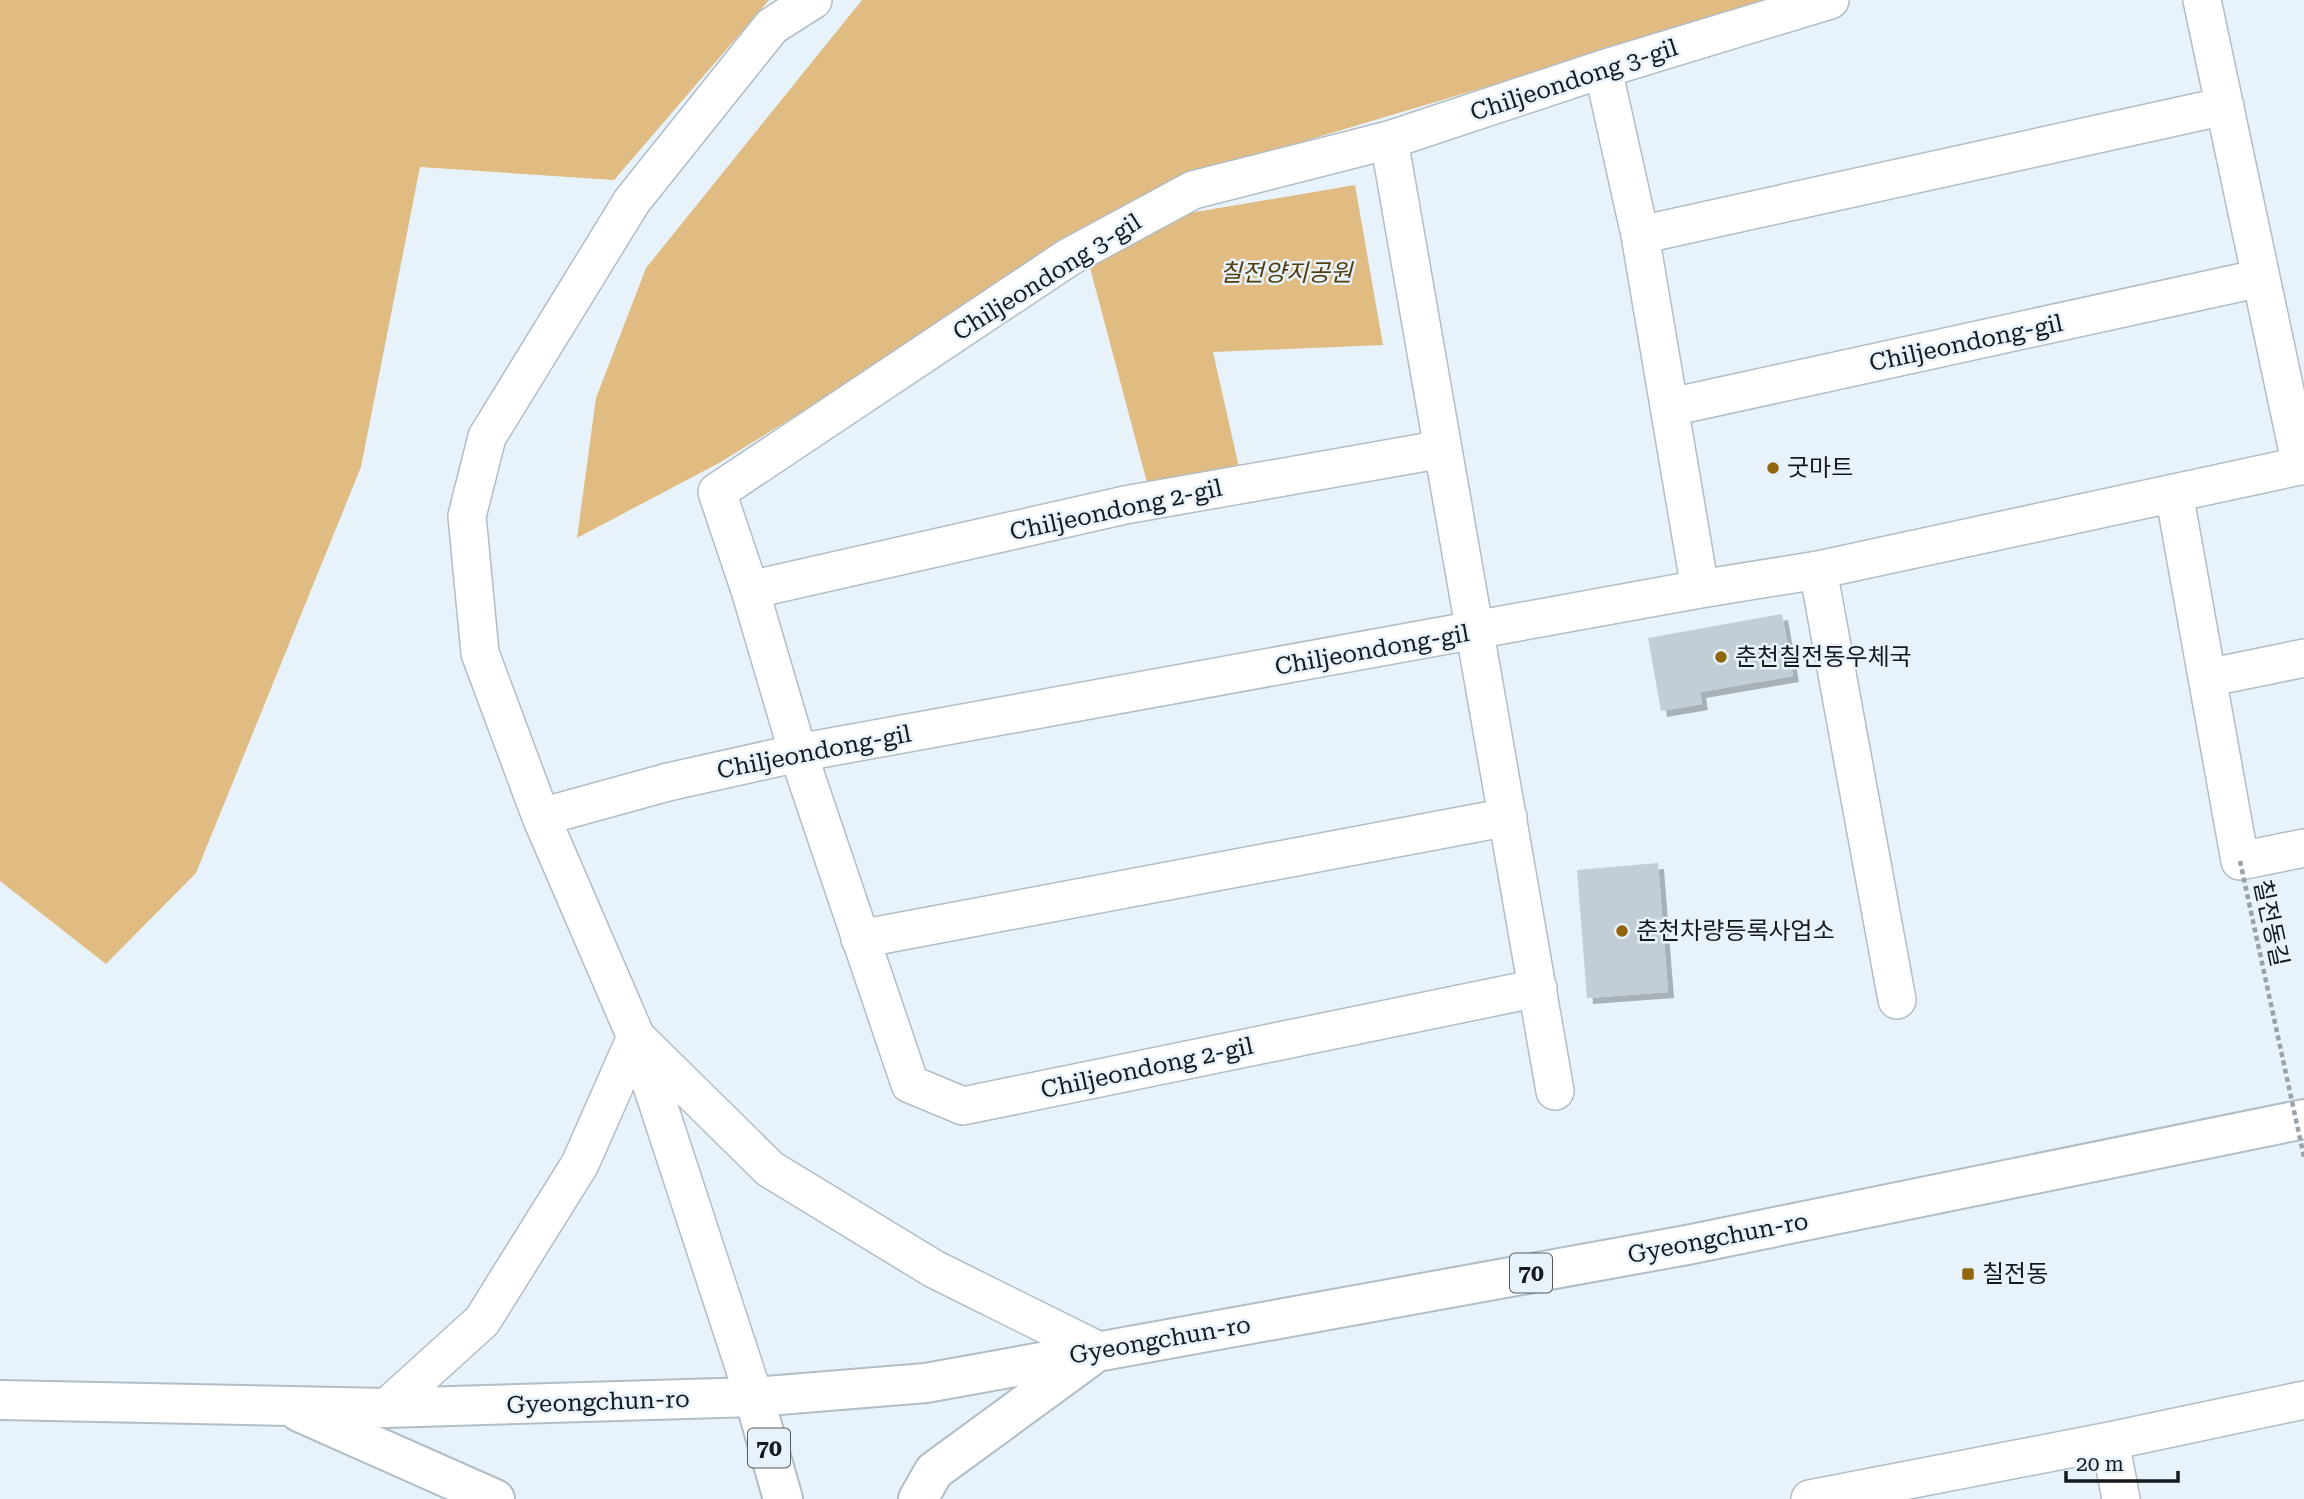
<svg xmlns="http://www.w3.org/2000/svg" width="2304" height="1499" viewBox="0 0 2304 1499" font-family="'Roboto Serif','Noto Sans KR',serif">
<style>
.green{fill:#e0bc83}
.building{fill:#c2cdd5;filter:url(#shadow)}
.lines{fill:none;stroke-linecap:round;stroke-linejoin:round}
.minor-casing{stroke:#b2bdc5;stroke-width:40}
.tertiary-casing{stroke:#b2bdc5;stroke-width:42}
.primary-casing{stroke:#b2bdc5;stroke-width:42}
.minor{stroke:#fff;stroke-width:37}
.tertiary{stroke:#fff;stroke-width:38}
.primary{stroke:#fff;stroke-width:38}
.path-bridge{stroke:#9aa2a9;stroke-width:4.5;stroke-dasharray:5 3.5;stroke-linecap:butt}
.poi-dot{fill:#90660d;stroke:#e7f2fb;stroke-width:2.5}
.labels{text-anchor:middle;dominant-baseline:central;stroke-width:5;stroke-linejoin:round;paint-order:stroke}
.shield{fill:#e7f2fb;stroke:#555b60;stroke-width:2}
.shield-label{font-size:23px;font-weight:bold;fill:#161a1d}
.street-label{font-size:24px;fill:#161a1d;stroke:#e7f2fb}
.park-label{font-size:24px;font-style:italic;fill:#533b0b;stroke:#e7f2fb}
.poi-label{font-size:24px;fill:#161a1d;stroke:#e7f2fb;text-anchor:start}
</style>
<defs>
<filter id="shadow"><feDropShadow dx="6" dy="6" stdDeviation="0" flood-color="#0004"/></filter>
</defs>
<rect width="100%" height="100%" fill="#e7f2fb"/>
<!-- green -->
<path class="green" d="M 0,0 L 769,0 L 614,180 L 420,167 L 361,467 L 196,873 L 106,964 L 0,881 Z
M 862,0 L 1777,0 L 1184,177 L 719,463 L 577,538 L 596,398 L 646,268 Z
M 1355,185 L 1383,345 L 1213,352 L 1240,472 L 1149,490 L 1089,264 L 1166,217 Z"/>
<!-- building -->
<path class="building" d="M 1782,614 L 1793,676 L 1700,692 L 1702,704 L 1661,711 L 1648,638 Z
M 1658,863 L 1668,992 L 1587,998 L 1577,870 Z"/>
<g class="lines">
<defs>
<path id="minor" d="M 2202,0 L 2301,466
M 1603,69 L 1640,235 L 1700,589
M 1389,140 L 1555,1091
M 1640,235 L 2225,106
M 1671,407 L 2261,278
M 2174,493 L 2240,861 L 2304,848
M 1818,570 L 1897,1000
M 750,590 L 1125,505 L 1443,449
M 2207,678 L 2304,658
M 541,817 L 668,782 L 798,753 L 1700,589 L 1818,570 L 2304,465
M 860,939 L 1508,817
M 1538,988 L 963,1106 L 910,1084 L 798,753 L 750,590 L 717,492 L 1069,257 L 1193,190 L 1389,140 L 1603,69 L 1830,0
M 754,1397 L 636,1037 L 541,817 L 480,653 L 467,516 L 487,437 L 632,201 L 772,26 L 813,0
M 386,1408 L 482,1321 L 580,1164 L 636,1037 L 770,1169 L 934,1269 L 1099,1351
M 2110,1441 L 2121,1499
M 1810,1499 L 2110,1441 L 2304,1400"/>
<path id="tertiary" d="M 0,1400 L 386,1408 L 754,1397
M 299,1412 L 495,1499"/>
<path id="primary" d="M 783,1499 L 754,1397 L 926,1383 L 1687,1245 L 2304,1119
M 918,1499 L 934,1471 L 1090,1357"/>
</defs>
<!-- minor casing -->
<use href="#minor" class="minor-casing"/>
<!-- tertiary casing -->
<use href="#tertiary" class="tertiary-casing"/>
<!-- primary casing -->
<use href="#primary" class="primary-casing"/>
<!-- minor -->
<use href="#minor" class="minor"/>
<!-- tertiary -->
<use href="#tertiary" class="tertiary"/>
<!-- primary -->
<use href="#primary" class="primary"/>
<!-- path-bridge -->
<path class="path-bridge" d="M 2240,861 L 2304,1157"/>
</g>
<!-- markers -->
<g class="poi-dot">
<circle cx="1773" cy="468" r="7"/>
<circle cx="1721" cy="657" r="7"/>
<circle cx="1622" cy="931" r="7"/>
<rect x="1961" y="1267" width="14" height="14" rx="3.5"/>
</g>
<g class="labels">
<!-- shield labels -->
<g class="shield">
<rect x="1510" y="1253.5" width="42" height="39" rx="5"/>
<rect x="748" y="1428.5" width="42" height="39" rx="5"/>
</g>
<g class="shield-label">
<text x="1531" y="1273">70</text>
<text x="769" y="1448">70</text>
</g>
<!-- street labels -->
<g class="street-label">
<text transform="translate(1574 80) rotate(-18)">Chiljeondong 3-gil</text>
<text transform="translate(1047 277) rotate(-32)">Chiljeondong 3-gil</text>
<text transform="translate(1966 343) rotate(-12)">Chiljeondong-gil</text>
<text transform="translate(1116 510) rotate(-12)">Chiljeondong 2-gil</text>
<text transform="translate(1372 650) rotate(-10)">Chiljeondong-gil</text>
<text transform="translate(814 752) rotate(-11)">Chiljeondong-gil</text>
<text transform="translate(2271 923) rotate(78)">칠전동길</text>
<text transform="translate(1147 1068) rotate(-12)">Chiljeondong 2-gil</text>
<text transform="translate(1718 1238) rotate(-11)">Gyeongchun-ro</text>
<text transform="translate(1160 1340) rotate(-10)">Gyeongchun-ro</text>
<text transform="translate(598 1402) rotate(-2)">Gyeongchun-ro</text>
</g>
<!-- park labels -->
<g class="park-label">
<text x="1286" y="273">칠전양지공원</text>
</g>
<!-- poi labels -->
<g class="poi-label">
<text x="1787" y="468">굿마트</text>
<text x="1735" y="657">춘천칠전동우체국</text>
<text x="1636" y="931">춘천차량등록사업소</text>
<text x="1982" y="1274">칠전동</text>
</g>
</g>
<!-- scale -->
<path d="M2066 1471v10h112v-10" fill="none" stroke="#161a1d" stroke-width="3.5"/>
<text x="2076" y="1471" font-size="21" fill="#161a1d" stroke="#e7f2fb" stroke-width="5" paint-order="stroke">20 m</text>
</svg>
